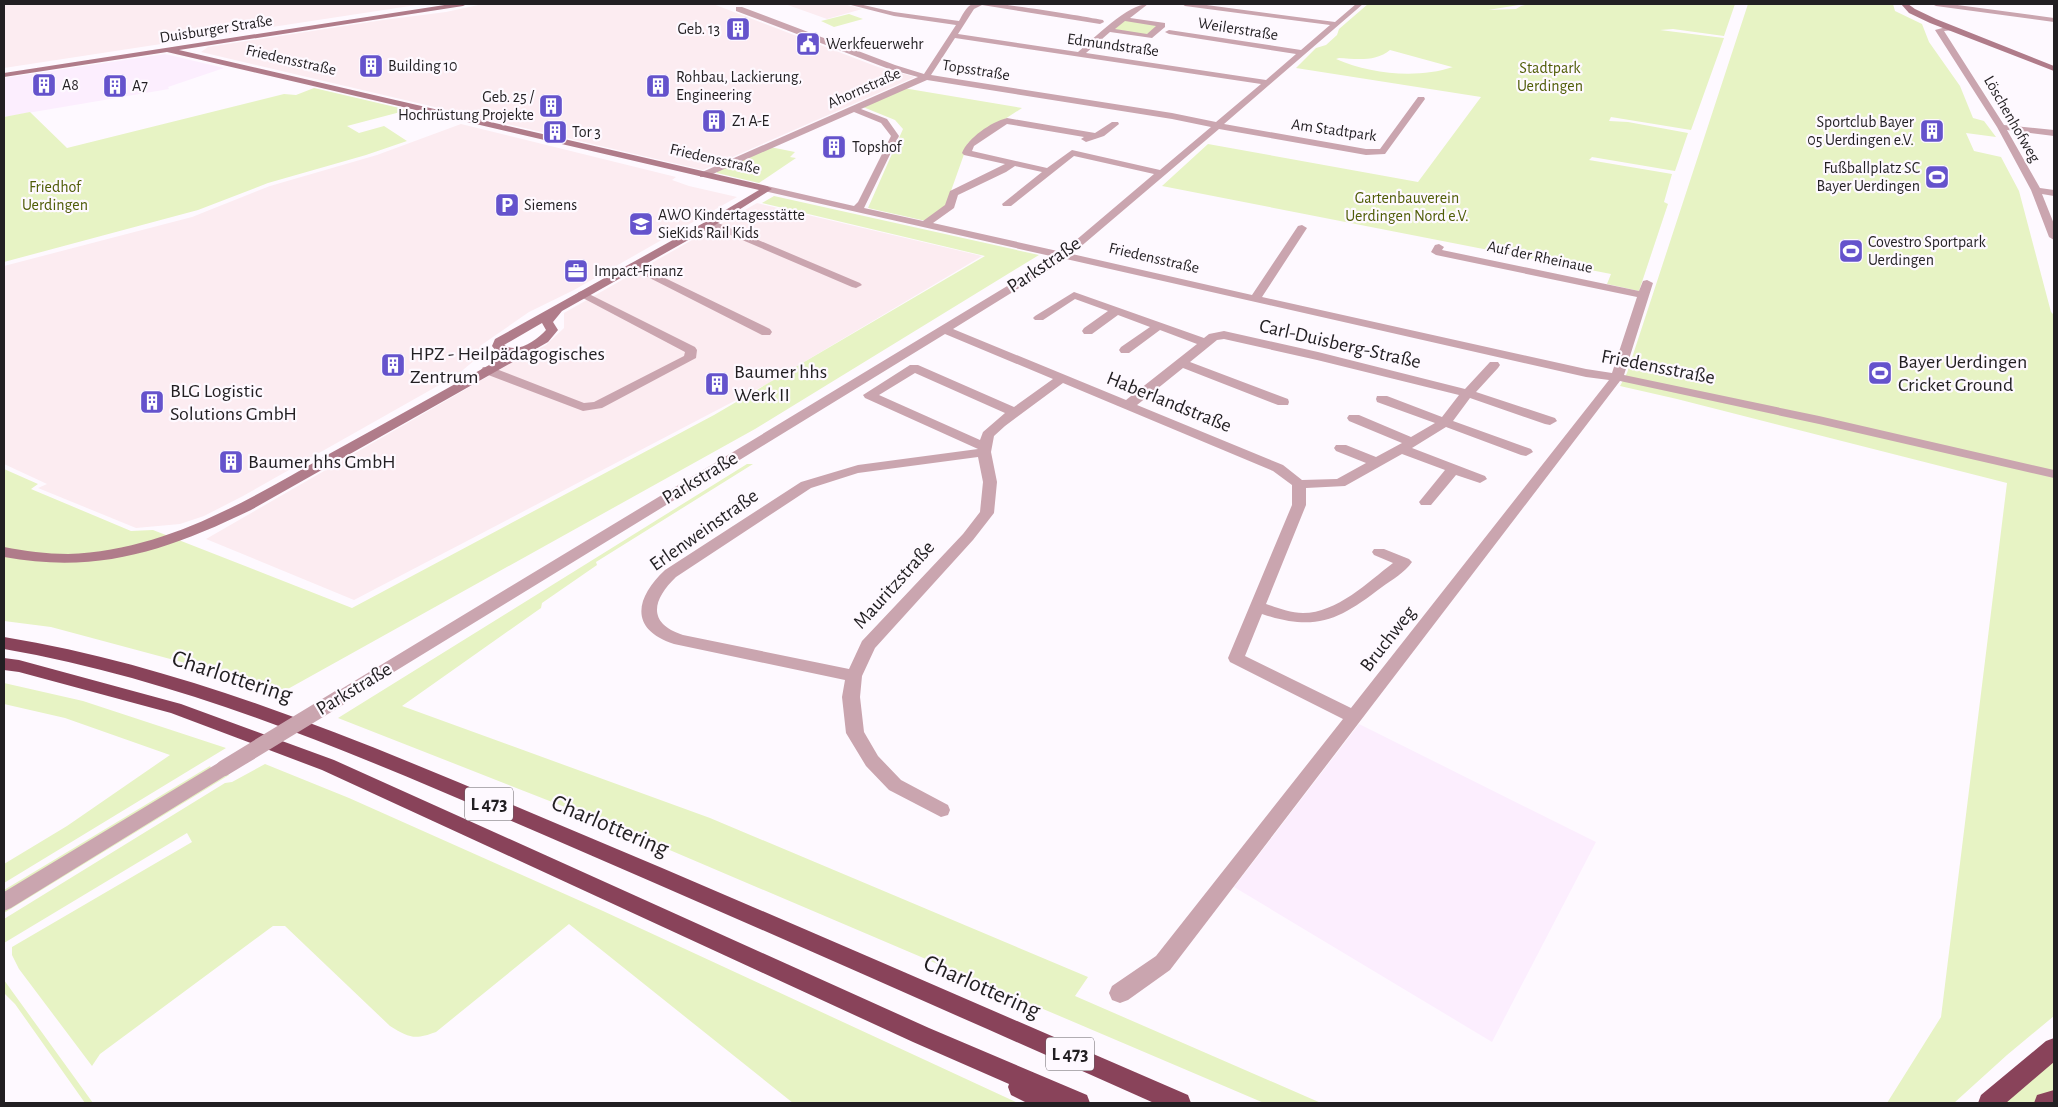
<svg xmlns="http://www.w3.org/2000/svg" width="2058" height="1107" viewBox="0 0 2058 1107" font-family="'Alegreya Sans',sans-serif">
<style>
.built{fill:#fceefe}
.industrial{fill:#fcecf1}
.green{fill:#e7f3c4;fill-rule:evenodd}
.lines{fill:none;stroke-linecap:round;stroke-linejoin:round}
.street{fill:#caa5af;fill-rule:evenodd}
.secondary{fill:#b07c8a;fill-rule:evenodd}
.highway{fill:#89435a;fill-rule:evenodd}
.street-bridge{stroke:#caa5af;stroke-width:16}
.labels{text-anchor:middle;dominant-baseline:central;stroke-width:4.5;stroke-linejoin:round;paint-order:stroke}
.far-street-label{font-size:16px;fill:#221f22;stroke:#fef9ff}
.far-poi-label{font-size:16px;fill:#221f22;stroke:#fef9ff;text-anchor:start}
.far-park-label{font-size:16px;fill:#505d07;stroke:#fef9ff}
.shield{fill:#fef9ff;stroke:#646064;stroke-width:1}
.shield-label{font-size:19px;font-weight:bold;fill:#221f22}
.street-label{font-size:20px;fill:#221f22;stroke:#fef9ff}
.poi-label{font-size:20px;fill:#221f22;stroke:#fef9ff;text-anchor:start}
.near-street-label{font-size:24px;fill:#221f22;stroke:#fef9ff}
</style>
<rect width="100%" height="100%" fill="#fef9ff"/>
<!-- built -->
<path class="built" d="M 165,54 L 224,68 L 168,87 L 169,89 L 4,117 L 4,78 Z
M 1359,724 L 1596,842 L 1492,1042 L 1234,887 Z"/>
<!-- industrial -->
<path class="industrial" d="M 4,4 L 423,4 L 4,68 Z
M 483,4 L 713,4 L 878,67 L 915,77 L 703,170 L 201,52 L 208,47 L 383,20 L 446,12 Z
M 785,4 L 844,4 L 862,9 L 827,19 Z
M 461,124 L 676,177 L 672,180 L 689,186 L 737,197 L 574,290 L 529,312 L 480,346 L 476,359 L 457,375 L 243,496 L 204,516 L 180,524 L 136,528 L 38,488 L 47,484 L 4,464 L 4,266 L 192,217 L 270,186 L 377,155 Z
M 757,203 L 982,256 L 767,384 L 354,600 L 206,539 L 513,362 L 546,345 L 564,328 L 564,313 Z"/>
<!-- green -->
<path class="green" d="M 1368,4 L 1525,4 L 1488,10 L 1516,9 L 1521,6 L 1529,4 L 1735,4 L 1724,36 L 1673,29 L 1660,30 L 1724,38 L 1691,130 L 1611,117 L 1609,121 L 1628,122 L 1688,133 L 1675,171 L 1592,157 L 1589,160 L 1672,174 L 1664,202 L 1668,204 L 1639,291 L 1607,284 L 1611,274 L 1162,186 L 1208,144 L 1418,182 L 1481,97 L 1296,68 L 1316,48 L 1326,45 L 1337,35 L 1339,29 ZM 1390,50 L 1452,67 L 1453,67 C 1417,79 1370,74 1336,59 L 1339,58 C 1356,59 1376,62 1390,50 Z
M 1748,4 L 1893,4 L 1895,11 L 1922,24 L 1929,42 L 1960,86 L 1973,118 L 1984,121 L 1996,137 L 1966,133 L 1974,151 L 2001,157 L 2019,191 L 2051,312 L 2054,315 L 2054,1016 L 2007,1055 L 1954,1103 L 1887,1103 L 1941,1017 L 2007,483 L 1677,399 L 1620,386 L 1627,373 Z
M 849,14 L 863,19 L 834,27 L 821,21 Z
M 1125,20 L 1159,25 L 1146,35 L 1112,29 Z
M 314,88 L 408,110 L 347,126 L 359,133 L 384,126 L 407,141 L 366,155 L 268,183 L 198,210 L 4,262 L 4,117 L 30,112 L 67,148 L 284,94 L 296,95 Z
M 903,88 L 1022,108 L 968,143 L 946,205 L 926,221 L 868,208 L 903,129 L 895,120 L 863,107 Z
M 770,147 L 795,152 L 790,157 L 796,158 L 759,183 L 717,173 L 716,170 Z
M 774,196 L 1039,255 L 755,429 L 286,690 L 51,627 L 4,621 L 4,469 L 38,484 L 31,489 L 131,531 L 153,530 L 352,608 L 714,415 L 985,256 L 762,203 Z
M 747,464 L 753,464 L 596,562 L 597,565 L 542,603 L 541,608 L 402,706 L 710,818 L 1088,977 L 1075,996 L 1321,1103 L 1264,1103 L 611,825 L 338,718 Z
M 4,683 L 83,701 L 226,748 L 4,883 L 4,864 L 67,826 L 170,755 L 65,718 L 4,704 Z
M 265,764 L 349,798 L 603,911 L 1018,1103 L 793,1103 L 569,924 L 436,1032 C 415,1040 409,1038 390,1026 L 285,926 L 273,926 L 100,1054 L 92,1066 L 19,969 L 12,955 L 12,947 L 192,842 L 187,833 L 4,943 L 4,919 L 225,783 L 232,782 Z
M 210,766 L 211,768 L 4,893 L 4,890 Z
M 227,773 L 229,775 L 4,913 L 4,910 Z
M 4,980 L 93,1103 L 85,1103 L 15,1004 L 4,993 Z
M 2054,1060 L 2054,1103 L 2002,1103 Z"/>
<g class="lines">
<!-- street -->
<path class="street" d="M 847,4 L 859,4 L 894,12 L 959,21 C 962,16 966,6 973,4 C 991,0 1080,16 1103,20 L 1104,22 L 1100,24 L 982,5 L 974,9 L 958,34 L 1078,52 C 1094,38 1128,4 1148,4 L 1130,18 L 1165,23 L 1165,27 L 1152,38 L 1110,32 L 1086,53 L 1266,80 L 1296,54 L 1169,34 L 1165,32 L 1169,30 L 1301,50 L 1330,25 L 1185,6 L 1182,4 L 1199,4 L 1335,22 L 1356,4 L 1363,4 L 1224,124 L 1366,149 L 1380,149 L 1418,97 L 1424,97 L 1425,99 L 1385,154 L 1366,155 L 1219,129 L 1072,254 L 1252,295 L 1298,226 L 1302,225 L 1307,228 L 1262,297 L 1586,369 L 1612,373 L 1637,297 L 1436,255 L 1431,252 L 1435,245 L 1439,244 L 1444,247 L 1442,250 L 1639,291 L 1643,281 L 1647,280 L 1653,283 L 1624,375 L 1819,416 L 2054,470 L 2054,478 L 1819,424 L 1620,381 L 1170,970 L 1128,1000 L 1120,1003 L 1112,1000 L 1109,993 L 1112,986 L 1156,956 L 1343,719 L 1230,662 L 1228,658 L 1292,505 L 1292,485 L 1273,471 L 1063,383 L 1005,426 L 994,436 L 991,452 L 997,482 L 994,513 L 973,540 L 875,648 L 862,676 L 860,697 L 864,732 L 878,756 L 901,780 L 948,805 L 950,810 L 948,815 L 941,817 L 889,790 L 866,766 L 846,733 L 842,697 L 845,680 L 674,644 C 628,629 636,597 665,570 L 801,482 L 858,465 L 978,449 L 865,398 L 863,395 L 910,365 L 918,365 L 1014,407 L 1053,379 L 945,334 L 345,702 L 339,704 L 333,702 L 330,698 L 333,694 L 1055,257 L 764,191 L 762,189 L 767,186 L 854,206 L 858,202 L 891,136 L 881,123 L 854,112 L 706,177 L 700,177 L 700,173 L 918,77 L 889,69 L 736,11 L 736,7 L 742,7 L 895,65 L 924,74 L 956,25 L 894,16 ZM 1125,21 L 1156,26 L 1147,34 L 1115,29 ZM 955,38 L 1261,84 L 1216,122 L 1172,113 L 931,75 ZM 927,80 L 1172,119 L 1211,127 L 1160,170 L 1072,150 L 1047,168 L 972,151 L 974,146 L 1007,124 L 1084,137 L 1081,139 L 1086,142 L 1104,136 L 1119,124 L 1118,122 L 1112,122 L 1095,133 L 1007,118 C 991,122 968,138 962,153 L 964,155 L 1005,164 L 950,191 L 945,205 L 923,221 L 864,208 L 899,136 L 887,119 L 861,109 ZM 1074,156 L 1154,174 L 1062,252 L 933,223 L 954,208 L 958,195 L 1006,172 L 1015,166 L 1042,172 L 1002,204 L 1003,206 L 1011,206 ZM 1066,259 L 1586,377 L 1609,380 L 1351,708 L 1245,656 L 1262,614 C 1316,632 1339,620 1382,587 C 1392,580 1405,572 1412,562 L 1409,559 L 1384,549 L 1374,549 L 1372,552 L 1374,555 L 1393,563 C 1368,582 1337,613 1303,613 C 1290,613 1278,608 1266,604 L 1306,505 L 1306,488 L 1345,486 L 1402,454 L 1445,470 L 1419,502 L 1421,505 L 1431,505 L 1456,475 L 1480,483 L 1487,479 L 1485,476 L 1412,448 L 1446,427 L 1521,455 L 1526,456 L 1533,452 L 1531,449 L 1453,421 L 1470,398 L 1545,424 L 1550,425 L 1557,421 L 1555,418 L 1476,392 L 1498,368 L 1500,365 L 1498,362 L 1490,362 L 1465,389 L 1318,352 L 1224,331 L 1209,334 L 1204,338 L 1074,292 L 1035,316 L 1033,318 L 1035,320 L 1043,320 L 1075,299 L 1108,311 L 1084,328 L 1082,331 L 1084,334 L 1092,334 L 1118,315 L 1150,327 L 1121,347 L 1119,350 L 1121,353 L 1129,353 L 1160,330 L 1197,344 L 1126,400 L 953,329 ZM 1224,339 L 1317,360 L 1459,395 L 1442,417 L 1387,396 L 1377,396 L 1376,399 L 1377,402 L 1435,423 L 1411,437 L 1359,415 L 1349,415 L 1347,418 L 1349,421 L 1402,443 L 1376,457 L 1346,445 L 1336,445 L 1334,448 L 1336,451 L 1366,463 L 1337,479 L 1302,480 L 1283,465 L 1137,405 L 1183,368 L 1278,405 L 1288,405 L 1289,402 L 1288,399 L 1190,362 L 1217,340 ZM 915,373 L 1005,413 L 983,432 L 980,440 L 879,395 ZM 978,457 L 983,482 L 980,512 L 963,534 L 862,641 L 849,669 L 683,635 C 646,623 653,599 676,577 L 811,488 L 858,473 Z
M 1932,4 L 1950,4 L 2054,18 L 2054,22 L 1936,6 Z
M 1950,26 L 1954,28 L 1953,30 L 1944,31 L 2004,125 L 2054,130 L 2054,136 L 2007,130 L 2040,188 L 2054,190 L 2054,196 L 2042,194 L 2054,224 L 2054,240 L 2049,237 L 2031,190 L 1997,127 L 1935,30 Z
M 711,220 L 860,283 L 862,285 L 856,288 L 852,287 L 707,225 L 706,223 Z
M 634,263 L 770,329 L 772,332 L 770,335 L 762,335 L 630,268 L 629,266 L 630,264 Z
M 583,291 L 695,347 L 697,350 L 696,358 L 602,408 L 583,411 L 483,373 L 481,370 L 483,367 L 491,367 L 584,403 L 594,402 L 684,356 L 685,352 L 579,296 L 577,294 L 579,292 Z
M 224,761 L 230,763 L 233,768 L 230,773 L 11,908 L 4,911 L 4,892 L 218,763 Z"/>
<!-- secondary -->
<path class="secondary" d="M 451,4 L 467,4 L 463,6 L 179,50 L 767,186 L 772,189 L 715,225 L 562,311 L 553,322 L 558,330 L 548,342 L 251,510 C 166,551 98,574 4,557 L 4,547 C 25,551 46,554 68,554 C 165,551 248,500 329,454 C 389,421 448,388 507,355 C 501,355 496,352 492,346 L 495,339 L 707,221 L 759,190 L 167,52 L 4,77 L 4,73 ZM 542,323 L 546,330 C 537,340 518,354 504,345 Z
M 1901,4 L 1908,4 L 1915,9 L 1936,19 L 2054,66 L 2054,71 L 1930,23 L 1909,13 Z"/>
<!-- highway -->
<path class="highway" d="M 4,637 C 198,669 379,749 560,825 C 770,913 979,1005 1188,1095 L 1191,1103 L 1154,1103 C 951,1013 748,923 544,835 C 368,760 194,682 4,649 Z
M 4,658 L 19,660 L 181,704 L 334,760 L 929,1028 L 1087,1095 L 1090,1103 L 1027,1103 L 1011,1095 L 1008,1087 L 1009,1084 L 913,1042 L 322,770 L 171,713 L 19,672 L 4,670 Z
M 2054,1038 L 2054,1062 L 2006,1103 L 1978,1103 L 1981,1095 L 2046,1041 Z
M 2054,1090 L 2054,1103 L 2034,1103 L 2037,1095 Z"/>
<!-- street-bridge -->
<path class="street-bridge" d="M 224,768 L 339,698"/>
</g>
<!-- icons -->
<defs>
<symbol id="building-square" viewBox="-11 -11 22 22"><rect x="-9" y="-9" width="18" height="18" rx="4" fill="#6553cc" stroke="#fef9ff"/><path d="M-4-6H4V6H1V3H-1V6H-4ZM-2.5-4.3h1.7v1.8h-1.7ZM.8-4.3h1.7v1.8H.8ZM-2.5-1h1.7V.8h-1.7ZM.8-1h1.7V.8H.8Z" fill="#fff"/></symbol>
<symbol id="civic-square" viewBox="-11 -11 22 22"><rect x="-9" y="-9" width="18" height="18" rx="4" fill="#6553cc" stroke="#fef9ff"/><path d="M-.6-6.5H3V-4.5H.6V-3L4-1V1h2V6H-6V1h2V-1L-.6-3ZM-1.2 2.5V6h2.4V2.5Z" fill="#fff"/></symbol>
<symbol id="stadium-square" viewBox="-11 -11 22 22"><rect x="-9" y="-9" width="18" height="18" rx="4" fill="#6553cc" stroke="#fef9ff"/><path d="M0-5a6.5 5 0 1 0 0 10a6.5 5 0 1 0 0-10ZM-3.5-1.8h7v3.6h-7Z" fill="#fff"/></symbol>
<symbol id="parking-square" viewBox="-11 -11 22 22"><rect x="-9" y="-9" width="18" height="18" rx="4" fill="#6553cc" stroke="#fef9ff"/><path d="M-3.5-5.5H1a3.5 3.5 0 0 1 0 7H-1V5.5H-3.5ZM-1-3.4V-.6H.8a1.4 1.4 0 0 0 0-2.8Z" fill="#fff"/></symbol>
<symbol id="school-square" viewBox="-11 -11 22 22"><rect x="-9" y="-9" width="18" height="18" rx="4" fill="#6553cc" stroke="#fef9ff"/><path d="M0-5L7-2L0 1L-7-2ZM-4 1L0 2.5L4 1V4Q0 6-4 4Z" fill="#fff"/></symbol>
<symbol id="office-square" viewBox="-11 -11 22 22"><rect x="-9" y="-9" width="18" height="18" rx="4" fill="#6553cc" stroke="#fef9ff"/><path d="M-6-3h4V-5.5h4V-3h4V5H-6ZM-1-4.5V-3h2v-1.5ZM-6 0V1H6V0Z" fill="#fff"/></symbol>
</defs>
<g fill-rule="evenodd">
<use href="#building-square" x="724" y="15" width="28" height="28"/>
<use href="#civic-square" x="794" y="30" width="28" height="28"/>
<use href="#building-square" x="357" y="52" width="28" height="28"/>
<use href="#building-square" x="30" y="71" width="28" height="28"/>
<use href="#building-square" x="101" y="72" width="28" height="28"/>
<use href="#building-square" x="644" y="72" width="28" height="28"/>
<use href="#building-square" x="537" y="92" width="28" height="28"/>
<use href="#building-square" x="700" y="107" width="28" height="28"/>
<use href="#building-square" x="1918" y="117" width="28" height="28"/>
<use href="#building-square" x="541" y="118" width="28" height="28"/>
<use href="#building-square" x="820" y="133" width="28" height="28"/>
<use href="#stadium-square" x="1923" y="163" width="28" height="28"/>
<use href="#parking-square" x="493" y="191" width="28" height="28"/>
<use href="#school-square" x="627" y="210" width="28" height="28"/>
<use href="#stadium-square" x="1837" y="237" width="28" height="28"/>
<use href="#office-square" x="562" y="257" width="28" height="28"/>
<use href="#building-square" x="379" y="351" width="28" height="28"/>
<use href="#stadium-square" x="1866" y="359" width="28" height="28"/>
<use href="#building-square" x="703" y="370" width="28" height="28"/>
<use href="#building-square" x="138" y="388" width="28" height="28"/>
<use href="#building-square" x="217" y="448" width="28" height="28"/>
</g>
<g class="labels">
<!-- far-street labels -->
<g class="far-street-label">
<text transform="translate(216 29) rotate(-9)">Duisburger Straße</text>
<text transform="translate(1238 29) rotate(9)">Weilerstraße</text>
<text transform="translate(1113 45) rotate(8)">Edmundstraße</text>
<text transform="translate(291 60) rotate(13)">Friedensstraße</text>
<text transform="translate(976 70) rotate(9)">Topsstraße</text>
<text transform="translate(864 88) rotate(-24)">Ahornstraße</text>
<text transform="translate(2012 119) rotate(60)">Löschenhofweg</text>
<text transform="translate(1334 130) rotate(8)">Am Stadtpark</text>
<text transform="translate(715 159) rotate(13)">Friedensstraße</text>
<text transform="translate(1540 257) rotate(12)">Auf der Rheinaue</text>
<text transform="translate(1154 258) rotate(13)">Friedensstraße</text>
</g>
<!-- far-poi labels -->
<g class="far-poi-label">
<text x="720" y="29" text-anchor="end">Geb. 13</text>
<text x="826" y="44">Werkfeuerwehr</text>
<text x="388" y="66">Building 10</text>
<text x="676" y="77">Rohbau, Lackierung,<tspan x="676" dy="18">Engineering</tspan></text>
<text x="62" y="85">A8</text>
<text x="132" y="86">A7</text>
<text x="534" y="97" text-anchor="end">Geb. 25 /<tspan x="534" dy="18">Hochrüstung Projekte</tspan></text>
<text x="732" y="121">Z1 A-E</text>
<text x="1914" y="122" text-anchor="end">Sportclub Bayer<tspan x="1914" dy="18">05 Uerdingen e.V.</tspan></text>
<text x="572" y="132">Tor 3</text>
<text x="852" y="147">Topshof</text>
<text x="1920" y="168" text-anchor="end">Fußballplatz SC<tspan x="1920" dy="18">Bayer Uerdingen</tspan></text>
<text x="524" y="205">Siemens</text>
<text x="658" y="215">AWO Kindertagesstätte<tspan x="658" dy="18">SieKids Rail Kids</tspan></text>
<text x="1868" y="242">Covestro Sportpark<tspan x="1868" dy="18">Uerdingen</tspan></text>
<text x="594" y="271">Impact-Finanz</text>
</g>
<!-- far-park labels -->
<g class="far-park-label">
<text x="1550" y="68">Stadtpark<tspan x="1550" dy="18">Uerdingen</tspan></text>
<text x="55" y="187">Friedhof<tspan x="55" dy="18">Uerdingen</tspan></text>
<text x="1407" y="198">Gartenbauverein<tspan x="1407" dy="18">Uerdingen Nord e.V.</tspan></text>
</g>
<!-- shield labels -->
<g class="shield">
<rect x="465" y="787.5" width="48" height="33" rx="4"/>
<rect x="1046" y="1037.5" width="48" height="33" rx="4"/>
</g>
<g class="shield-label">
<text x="489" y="804">L 473</text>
<text x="1070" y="1054">L 473</text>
</g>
<!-- street labels -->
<g class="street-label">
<text transform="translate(1044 265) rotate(-34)">Parkstraße</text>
<text transform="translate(1340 344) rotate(13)">Carl-Duisberg-Straße</text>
<text transform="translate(1658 367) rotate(11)">Friedensstraße</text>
<text transform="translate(1169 402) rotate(22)">Haberlandstraße</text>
<text transform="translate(700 478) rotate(-31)">Parkstraße</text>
<text transform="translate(704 530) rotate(-35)">Erlenweinstraße</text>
<text transform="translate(894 585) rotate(-48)">Mauritzstraße</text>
<text transform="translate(1388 639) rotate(-52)">Bruchweg</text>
<text transform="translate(354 689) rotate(-31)">Parkstraße</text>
</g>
<!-- poi labels -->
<g class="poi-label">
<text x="410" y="354">HPZ - Heilpädagogisches<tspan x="410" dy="23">Zentrum</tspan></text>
<text x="1898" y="362">Bayer Uerdingen<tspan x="1898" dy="23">Cricket Ground</tspan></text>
<text x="734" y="372">Baumer hhs<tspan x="734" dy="23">Werk II</tspan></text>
<text x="170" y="391">BLG Logistic<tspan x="170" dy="23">Solutions GmbH</tspan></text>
<text x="248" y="462">Baumer hhs GmbH</text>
</g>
<!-- near-street labels -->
<g class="near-street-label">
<text transform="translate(232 677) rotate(18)">Charlottering</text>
<text transform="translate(610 826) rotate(23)">Charlottering</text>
<text transform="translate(982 987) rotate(24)">Charlottering</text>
</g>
</g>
<!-- border -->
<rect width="2058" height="1107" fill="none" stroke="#221f22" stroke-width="10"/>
</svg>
